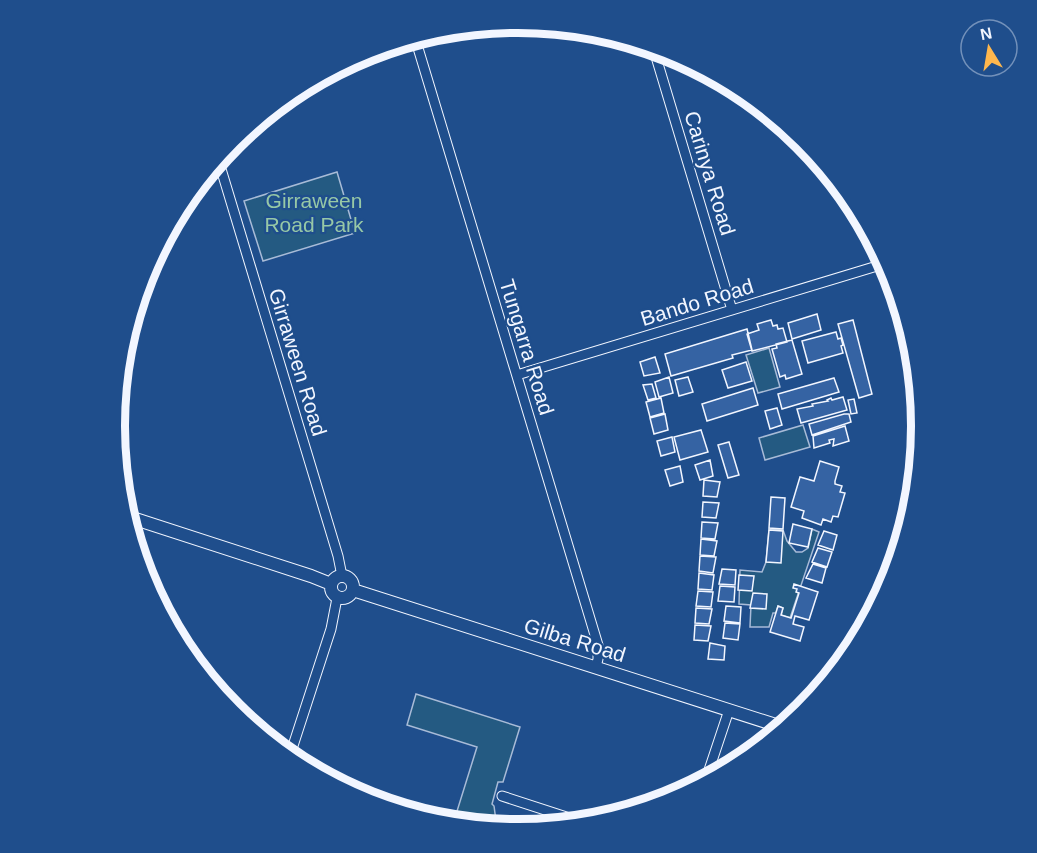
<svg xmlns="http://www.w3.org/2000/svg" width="1037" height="853" viewBox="0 0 1037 853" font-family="Arial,sans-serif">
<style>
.green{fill:#245a82;stroke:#a8bbd7;stroke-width:1.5}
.building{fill:#3563a3;stroke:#f2f6ff;stroke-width:1.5}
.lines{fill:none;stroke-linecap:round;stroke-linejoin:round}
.minor-casing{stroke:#f2f6ff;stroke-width:11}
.tertiary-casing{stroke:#f2f6ff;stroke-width:14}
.minor{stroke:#1f4e8c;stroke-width:9}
.tertiary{stroke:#1f4e8c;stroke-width:12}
.labels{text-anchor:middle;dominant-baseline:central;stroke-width:4.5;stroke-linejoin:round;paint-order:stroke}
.street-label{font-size:21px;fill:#f2f6ff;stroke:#1f4e8c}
.park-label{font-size:21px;fill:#97c8a6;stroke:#1f4e8c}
.rim{fill:none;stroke:#f2f6ff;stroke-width:8}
</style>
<rect width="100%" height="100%" fill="#1f4e8c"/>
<!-- green -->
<path class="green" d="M 337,172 L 355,233 L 263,261 L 244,201 Z
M 769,348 L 780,387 L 758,393 L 746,355 Z
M 803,425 L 810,447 L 765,460 L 759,438 Z
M 769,529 L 783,530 L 787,541 L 796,552 L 802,552 L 808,548 L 812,529 L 819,532 L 790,618 L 781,615 L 783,608 L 778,606 L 776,613 L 773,613 L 769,627 L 750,627 L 751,605 L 739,604 L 740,570 L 762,572 L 766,562 Z
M 416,694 L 520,727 L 503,782 L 498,782 L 492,804 L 494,806 L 497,828 L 453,824 L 477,747 L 407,725 Z"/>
<!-- building -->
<path class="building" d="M 817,314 L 821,330 L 792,339 L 788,323 Z
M 771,320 L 773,326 L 777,325 L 778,329 L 783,328 L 787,342 L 752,351 L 747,334 L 759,330 L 757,324 Z
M 853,320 L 872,394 L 859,398 L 838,324 Z
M 747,329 L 752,350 L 732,355 L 733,358 L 671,376 L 665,354 Z
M 836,332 L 838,339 L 841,338 L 843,345 L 841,346 L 843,353 L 808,363 L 802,341 Z
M 792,340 L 802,374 L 786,379 L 785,375 L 780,377 L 772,349 L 777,348 L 776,344 Z
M 655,357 L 660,373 L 644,376 L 640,362 Z
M 746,362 L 752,381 L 728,388 L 722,370 Z
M 669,377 L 673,393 L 659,397 L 655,382 Z
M 688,377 L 693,392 L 679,396 L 675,380 Z
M 834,378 L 839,392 L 782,409 L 778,394 Z
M 652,384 L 656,398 L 648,400 L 643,385 Z
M 753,388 L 758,405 L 707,421 L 702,404 Z
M 843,397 L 847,410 L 801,423 L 797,409 L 813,406 L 812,404 L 828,401 L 827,400 L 831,398 L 832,400 Z
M 661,398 L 664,413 L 650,417 L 646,402 Z
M 854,399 L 857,413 L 851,414 L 848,400 Z
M 777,408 L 782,425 L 770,429 L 765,411 Z
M 665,414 L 668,430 L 654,434 L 650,418 Z
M 844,414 L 849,414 L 851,422 L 812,435 L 809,424 Z
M 845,426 L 849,441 L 833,446 L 834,439 L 829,440 L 830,443 L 814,448 L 813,436 Z
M 701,430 L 708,452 L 680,460 L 674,437 Z
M 672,437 L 675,452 L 661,456 L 657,441 Z
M 729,442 L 739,475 L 728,478 L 718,445 Z
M 710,460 L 713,476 L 700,480 L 695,465 Z
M 820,461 L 839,467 L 835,481 L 835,484 L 842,486 L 840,492 L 845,493 L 838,517 L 833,516 L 831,522 L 823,519 L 821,525 L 802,518 L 804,511 L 791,507 L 800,477 L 814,481 Z
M 680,466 L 683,482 L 670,486 L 665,470 Z
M 704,480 L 720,482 L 717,497 L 703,496 Z
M 771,497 L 785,498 L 783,529 L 769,528 Z
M 703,502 L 719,503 L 716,518 L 702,517 Z
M 702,522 L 718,523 L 715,539 L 701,538 Z
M 793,524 L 812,529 L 808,547 L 789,543 Z
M 769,530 L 783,531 L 781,563 L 766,562 Z
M 824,531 L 837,535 L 833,550 L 818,545 Z
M 701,539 L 717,541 L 714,556 L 700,555 Z
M 818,548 L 832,552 L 827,567 L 812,562 Z
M 700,556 L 716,557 L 713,573 L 699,571 Z
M 813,564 L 826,568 L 822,583 L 806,578 Z
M 722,569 L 736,570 L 735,585 L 719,584 Z
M 699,573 L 714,575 L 712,590 L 698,589 Z
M 739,575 L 754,576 L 752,591 L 738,590 Z
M 794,584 L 818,592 L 809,620 L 795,616 L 793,624 L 804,627 L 800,641 L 770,632 L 778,606 L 783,608 L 781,615 L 791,618 L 799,593 L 796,592 L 797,589 L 793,588 Z
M 720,586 L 735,587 L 734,602 L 718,601 Z
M 698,591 L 713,592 L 711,607 L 696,606 Z
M 753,593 L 767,594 L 766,609 L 750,608 Z
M 726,606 L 741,607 L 740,623 L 724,621 Z
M 696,608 L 712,609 L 709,624 L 695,623 Z
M 725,623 L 740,624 L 738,640 L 723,638 Z
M 695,625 L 711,626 L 708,641 L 694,640 Z
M 710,643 L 725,646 L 724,660 L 708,659 Z"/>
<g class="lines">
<defs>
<path id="minor" d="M 415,38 L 598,645 L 598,659 L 596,667
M 653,47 L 732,310
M 218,159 L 338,556 L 342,576
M 517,375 L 887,263
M 289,758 L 331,629 L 337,598
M 705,782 L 729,710
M 502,796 L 588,824"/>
<path id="tertiary" d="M 126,516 L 311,576 L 331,584
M331 587a11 11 0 1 1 22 0a11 11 0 1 1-22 0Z
M 353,590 L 785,728"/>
</defs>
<!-- minor casing -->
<use href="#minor" class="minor-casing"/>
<!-- tertiary casing -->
<use href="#tertiary" class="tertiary-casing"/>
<!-- minor -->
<use href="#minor" class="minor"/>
<!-- tertiary -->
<use href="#tertiary" class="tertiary"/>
</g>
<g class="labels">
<!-- street labels -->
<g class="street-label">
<text transform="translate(710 173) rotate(73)">Carinya Road</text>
<text transform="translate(697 302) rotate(-17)">Bando Road</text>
<text transform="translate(527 347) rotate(73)">Tungarra Road</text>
<text transform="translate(298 362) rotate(73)">Girraween Road</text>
<text transform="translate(575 640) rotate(17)">Gilba Road</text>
</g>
<!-- park labels -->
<g class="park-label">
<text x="314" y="200">Girraween<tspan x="314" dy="24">Road Park</tspan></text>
</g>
</g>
<!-- crop -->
<path d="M0 0H1037V853H0ZM125 426a393 393 0 1 1 786 0a393 393 0 1 1-786 0Z" fill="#1f4e8c" fill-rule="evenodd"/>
<path class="rim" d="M125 426a393 393 0 1 1 786 0a393 393 0 1 1-786 0Z"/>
<!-- north arrow -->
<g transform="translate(989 48) rotate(349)"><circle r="28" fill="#1f4e8c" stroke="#7391ba" stroke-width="1.5"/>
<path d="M0-4.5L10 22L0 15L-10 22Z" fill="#ffb74d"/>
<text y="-9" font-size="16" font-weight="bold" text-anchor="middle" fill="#f2f6ff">N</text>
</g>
</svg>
